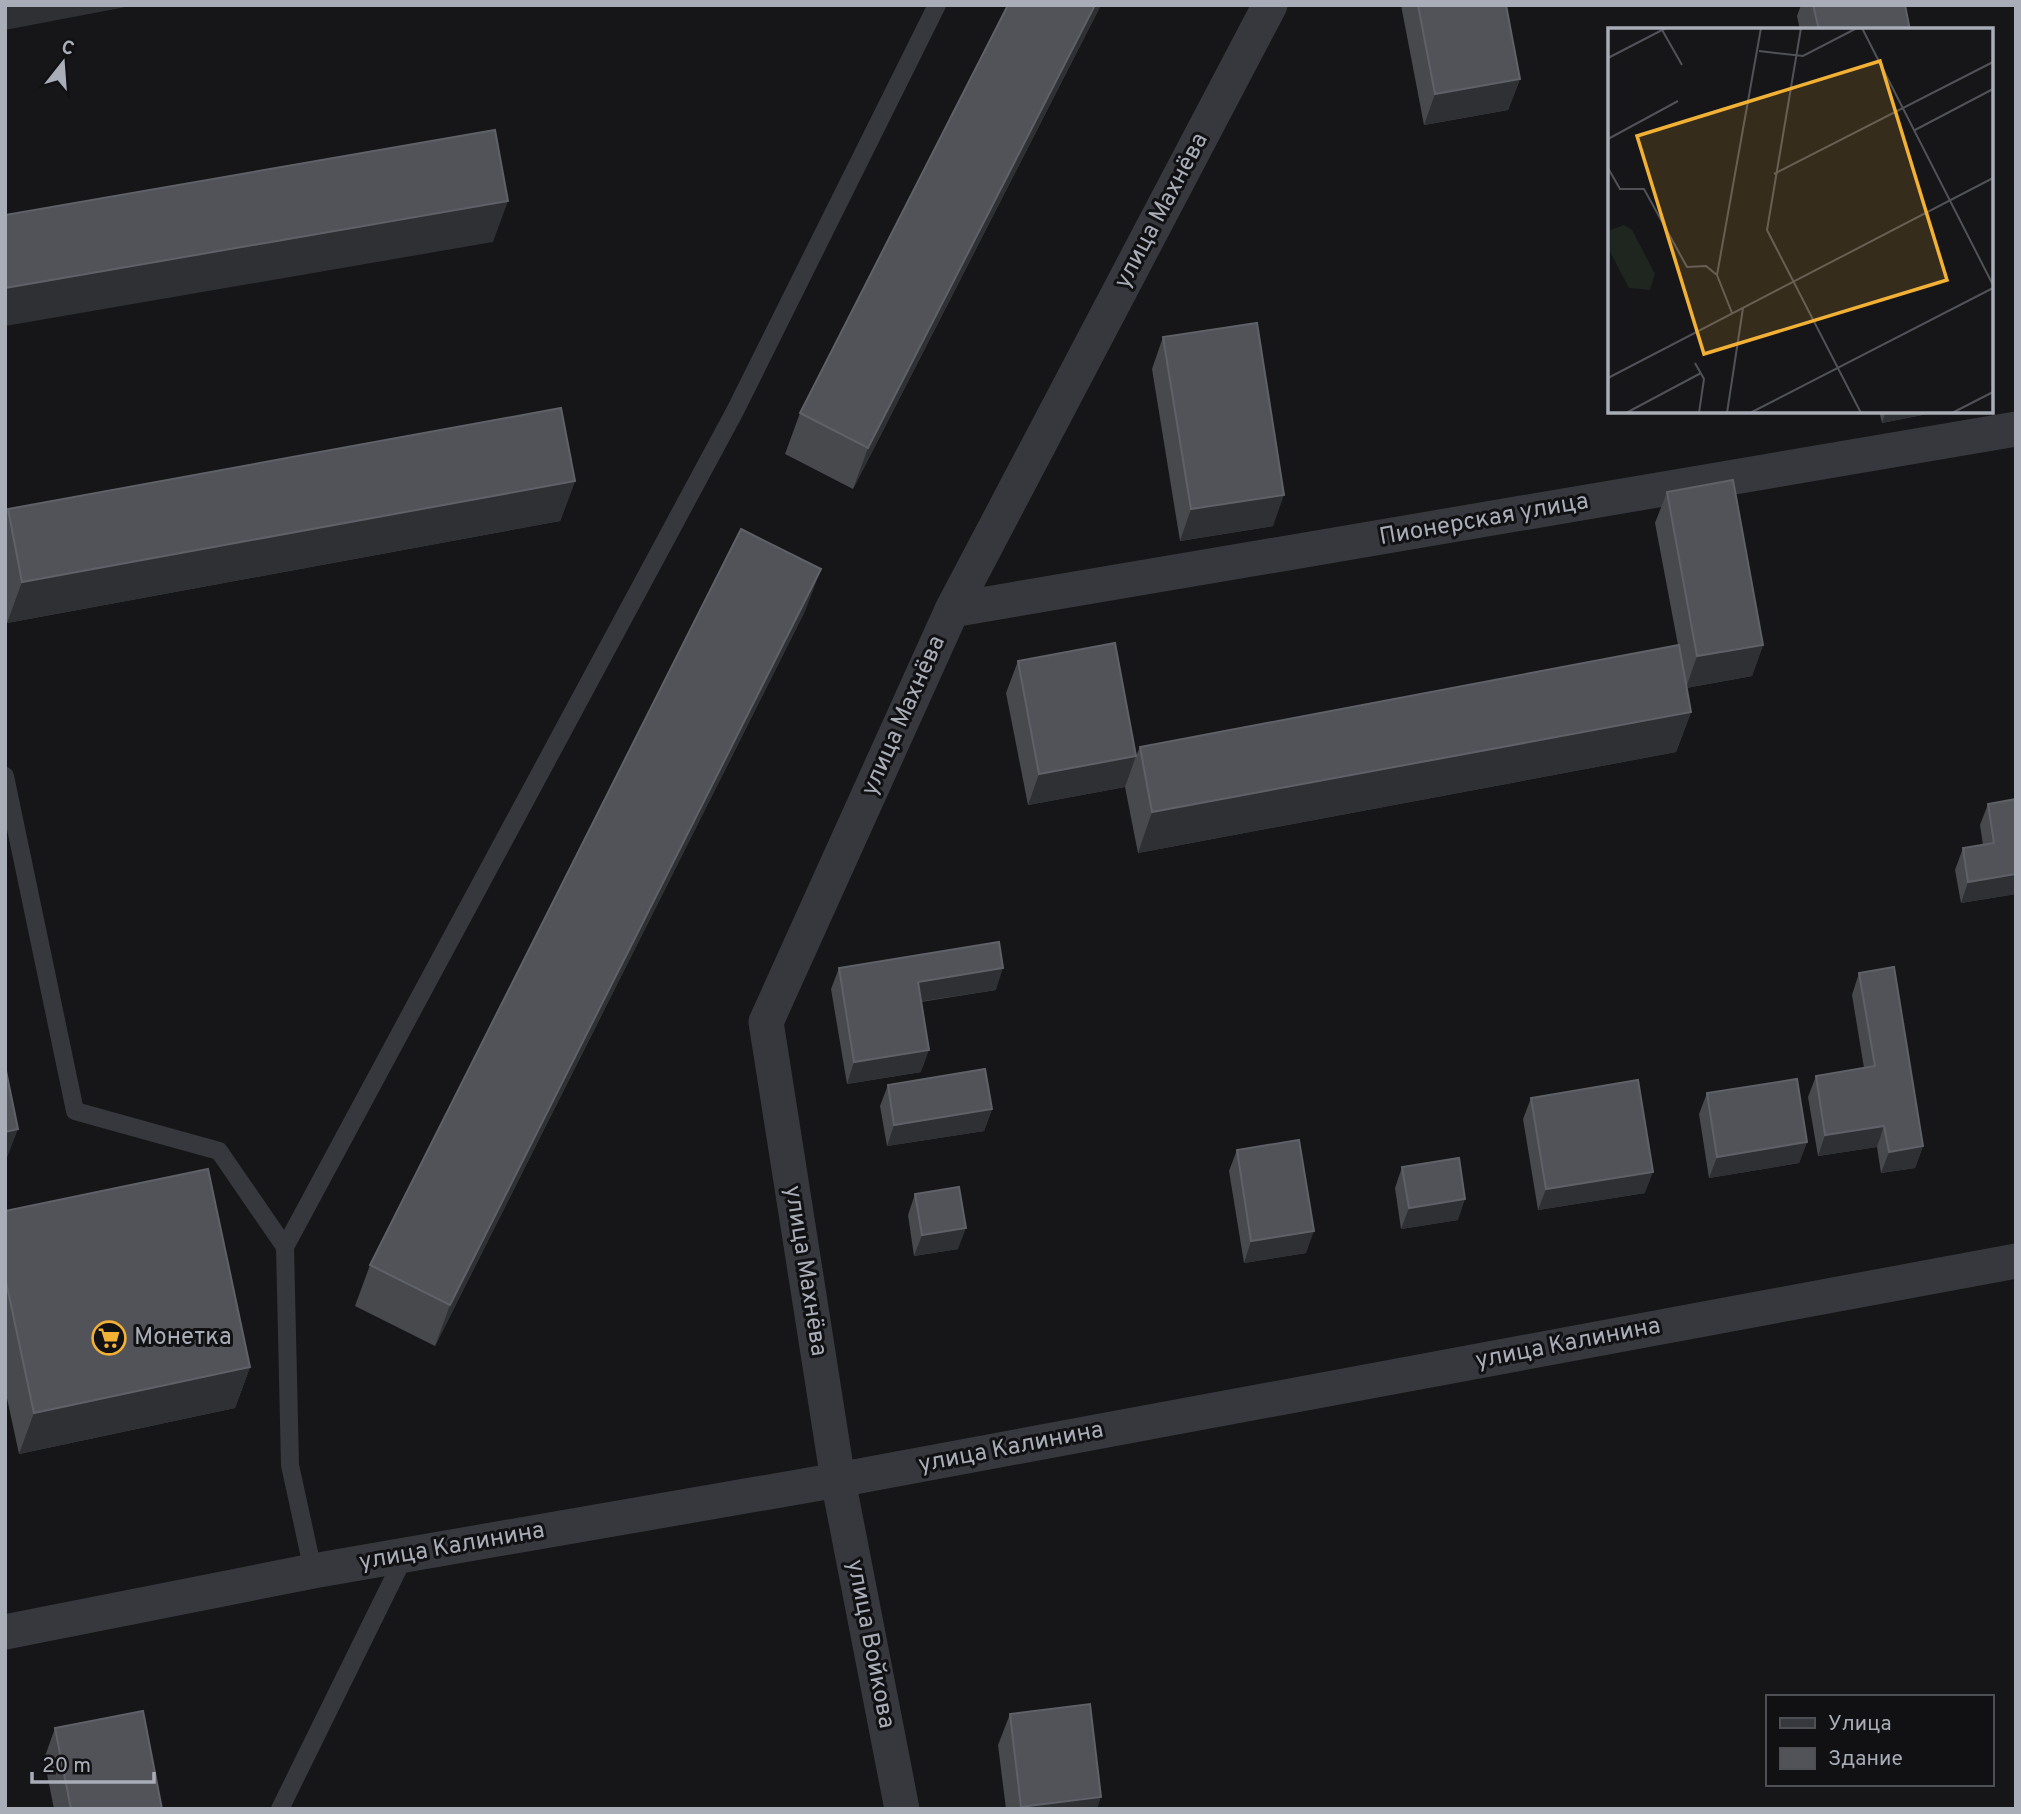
<svg xmlns="http://www.w3.org/2000/svg" width="2021" height="1814" viewBox="0 0 2021 1814" font-family="Overpass,sans-serif">
<style>
.lines{fill:none;stroke-linecap:round;stroke-linejoin:round}
.service{stroke:#37383d;stroke-width:18}
.minor{stroke:#37383d;stroke-width:35}
.wall{fill:#47494d}
.shaded-wall{fill:#2f3033}
.building{fill:#525359;stroke:#5f6168;stroke-width:2}
.labels{text-anchor:middle;dominant-baseline:central;stroke-width:6;stroke-linejoin:round;paint-order:stroke}
.street-label{font-size:24px;fill:#a8adb8;stroke:#111113}
.poi-label{font-size:24px;fill:#a8adb8;stroke:#111113;text-anchor:start}
.inset-road{fill:none;stroke:#505258;stroke-width:2}
.view{fill:#f2b134;fill-opacity:0.15;stroke:#f2b134;stroke-width:3.5}
.inset-edge{fill:none;stroke:#a8adb8;stroke-width:3.5}
</style>
<rect width="100%" height="100%" fill="#161618"/>
<g class="lines">
<!-- service -->
<path class="service" d="M 5,776 L 75,1111 L 219,1151 L 285,1247 L 290,1465 L 313,1571
M 285,1247 L 735,411 L 937,5
M 280,1809 L 405,1555"/>
<!-- minor -->
<path class="minor" d="M 952,610 L 2016,429
M 5,1632 L 313,1571 L 838,1480 L 2016,1261
M 902,1809 L 838,1480 L 766,1022 L 952,610 L 1270,5"/>
</g>
<!-- wall -->
<path class="wall" d="M 1008,5 L 1101,5 L 853,489 L 785,454 L 800,413 Z
M 1401,5 L 1506,5 L 1520,79 L 1508,110 L 1424,125 Z
M 1801,5 L 1905,5 L 1910,30 L 1800,30 L 1797,16 Z
M 1163,337 L 1273,526 L 1180,541 L 1152,369 Z
M 1879,411 L 1942,411 L 1882,423 Z
M 575,481 L 560,521 L 7,623 L 5,615 L 5,517 L 8,509 Z
M 1667,492 L 1763,645 L 1752,676 L 1686,688 L 1691,712 L 1676,752 L 1138,853 L 1125,787 L 1028,805 L 1006,693 L 1018,661 L 1136,756 L 1140,747 L 1678,645 L 1655,523 Z
M 806,609 L 435,1346 L 355,1306 L 370,1265 Z
M 2016,799 L 2016,894 L 1961,903 L 1955,870 L 1963,848 L 1983,845 L 1980,825 L 1988,804 Z
M 839,968 L 996,990 L 921,1002 L 921,1072 L 847,1084 L 831,989 Z
M 1859,973 L 1923,1146 L 1915,1168 L 1881,1173 L 1877,1147 L 1818,1156 L 1808,1097 L 1816,1076 L 1864,1068 L 1852,995 Z
M 888,1085 L 992,1109 L 984,1131 L 887,1146 L 880,1106 Z
M 1707,1093 L 1807,1142 L 1799,1163 L 1709,1178 L 1699,1114 Z
M 1531,1098 L 1645,1193 L 1538,1210 L 1523,1119 Z
M 1237,1150 L 1306,1253 L 1244,1263 L 1229,1171 Z
M 1402,1167 L 1458,1220 L 1401,1229 L 1395,1188 Z
M 915,1194 L 958,1249 L 914,1256 L 908,1215 Z
M 5,1211 L 250,1367 L 235,1408 L 19,1454 L 5,1389 Z
M 1010,1714 L 1097,1809 L 1006,1809 L 998,1745 Z
M 55,1728 L 162,1809 L 54,1809 L 44,1759 Z"/>
<!-- shaded-wall -->
<path class="shaded-wall" d="M 5,5 L 136,5 L 5,30 Z
M 1095,5 L 1101,5 L 853,489 L 868,448 Z
M 1520,79 L 1508,110 L 1424,125 L 1435,94 Z
M 508,201 L 493,242 L 5,326 L 5,288 Z
M 1886,411 L 1942,411 L 1882,423 Z
M 575,481 L 560,521 L 7,623 L 22,582 Z
M 1284,495 L 1273,526 L 1180,541 L 1191,509 Z
M 821,569 L 806,609 L 435,1346 L 450,1305 Z
M 1763,645 L 1752,676 L 1686,688 L 1697,656 Z
M 1691,712 L 1676,752 L 1138,853 L 1152,812 Z
M 1136,756 L 1125,787 L 1028,805 L 1039,774 Z
M 2016,874 L 2016,894 L 1961,903 L 1968,882 Z
M 1003,968 L 996,990 L 910,1003 L 918,982 Z
M 929,1050 L 921,1072 L 847,1084 L 854,1062 Z
M 992,1109 L 984,1131 L 887,1146 L 894,1125 Z
M 1884,1126 L 1877,1147 L 1818,1156 L 1825,1135 Z
M 18,1129 L 5,1163 L 5,1132 Z
M 1807,1142 L 1799,1163 L 1709,1178 L 1717,1157 Z
M 1923,1146 L 1915,1168 L 1881,1173 L 1889,1152 Z
M 1653,1172 L 1645,1193 L 1538,1210 L 1546,1189 Z
M 1465,1199 L 1458,1220 L 1401,1229 L 1409,1208 Z
M 966,1228 L 958,1249 L 914,1256 L 922,1235 Z
M 1314,1231 L 1306,1253 L 1244,1263 L 1251,1241 Z
M 250,1367 L 235,1408 L 19,1454 L 34,1413 Z
M 1101,1797 L 1097,1809 L 1021,1809 L 1021,1807 Z"/>
<!-- building -->
<path class="building" d="M 1008,5 L 1095,5 L 868,448 L 800,413 Z
M 1418,5 L 1506,5 L 1520,79 L 1435,94 Z
M 1813,5 L 1905,5 L 1910,30 L 1819,30 Z
M 495,130 L 508,201 L 5,288 L 5,215 Z
M 1257,323 L 1284,495 L 1191,509 L 1163,337 Z
M 561,408 L 575,481 L 22,582 L 8,509 Z
M 1733,480 L 1763,645 L 1697,656 L 1667,492 Z
M 741,529 L 821,569 L 450,1305 L 370,1265 Z
M 1115,643 L 1136,756 L 1039,774 L 1018,661 Z
M 1679,645 L 1691,712 L 1152,812 L 1140,747 Z
M 2016,799 L 2016,874 L 1968,882 L 1963,848 L 1994,843 L 1988,804 Z
M 999,942 L 1003,968 L 918,982 L 929,1050 L 854,1062 L 839,968 Z
M 1894,967 L 1923,1146 L 1889,1152 L 1884,1126 L 1825,1135 L 1816,1076 L 1875,1066 L 1859,973 Z
M 5,1066 L 18,1129 L 5,1132 Z
M 985,1069 L 992,1109 L 894,1125 L 888,1085 Z
M 1797,1079 L 1807,1142 L 1717,1157 L 1707,1093 Z
M 1638,1080 L 1653,1172 L 1546,1189 L 1531,1098 Z
M 1299,1140 L 1314,1231 L 1251,1241 L 1237,1150 Z
M 1459,1158 L 1465,1199 L 1409,1208 L 1402,1167 Z
M 208,1169 L 250,1367 L 34,1413 L 5,1277 L 5,1211 Z
M 959,1187 L 966,1228 L 922,1235 L 915,1194 Z
M 1090,1704 L 1101,1797 L 1021,1807 L 1010,1714 Z
M 143,1711 L 162,1809 L 71,1809 L 55,1728 Z"/>
<!-- icons -->
<defs>
<symbol id="supermarket-ring" viewBox="-11 -11 22 22"><circle r="9.5" fill="#111113" stroke="#f2b134" stroke-width="1.5"/><path d="M-6-5.5h2.5l.6 2H6L4.5 2H-2.5L-4.4-4H-6ZM-1.5 3.2a1.3 1.3 0 1 0 .1 0ZM3 3.2a1.3 1.3 0 1 0 .1 0Z" fill="#f2b134"/></symbol>
</defs>
<g fill-rule="evenodd">
<use href="#supermarket-ring" x="90" y="1319" width="38" height="38"/>
</g>
<g class="labels">
<!-- street labels -->
<g class="street-label">
<text transform="translate(1162 211) rotate(-62)">улица Махнёва</text>
<text transform="translate(1484 520) rotate(-10)">Пионерская улица</text>
<text transform="translate(904 716) rotate(-66)">улица Махнёва</text>
<text transform="translate(805 1271) rotate(81)">улица Махнёва</text>
<text transform="translate(1568 1344) rotate(-11)">улица Калинина</text>
<text transform="translate(1011 1448) rotate(-11)">улица Калинина</text>
<text transform="translate(452 1547) rotate(-10)">улица Калинина</text>
<text transform="translate(870 1644) rotate(79)">улица Войкова</text>
</g>
<!-- poi labels -->
<g class="poi-label">
<text x="134" y="1338">Монетка</text>
</g>
</g>
<!-- overview -->
<g transform="translate(1608 28)">
<rect width="385" height="385" fill="#161618"/>
<path d="M 16,197 L 24,202 L 47,246 L 42,262 L 21,260 L 0,220 L 0,203 Z" fill="#1e261f"/>
<path class="inset-road" d="M 53,0 L 74,37M 193,0 L 159,202 L 253,385M 254,0 L 385,257M 151,23 L 195,28 L 249,0M 0,30 L 58,0M 307,102 L 385,61M 0,111 L 70,73M 0,140 L 12,161 L 36,161 L 79,239 L 98,238 L 109,247 L 124,285M 166,146 L 385,34M 109,247 L 153,0M 87,335 L 96,351 L 91,385M 0,350 L 385,150M 18,385 L 93,345M 119,385 L 135,280M 142,385 L 385,260M 344,385 L 385,364"/>
<path class="view" d="M 272,33 L 339,252 L 96,326 L 29,108 Z"/>
<rect width="385" height="385" class="inset-edge"/>
</g>
<!-- border -->
<rect width="2021" height="1814" fill="none" stroke="#a8adb8" stroke-width="14"/>
<!-- legend -->
<rect x="1766" y="1695" width="228" height="91" fill="#111113" stroke="#4d4f55" stroke-width="2"/>
<rect x="1780" y="1718" width="35" height="10" fill="#37383d" stroke="#4d4f55" stroke-width="2"/>
<text x="1828" y="1730" font-size="21" fill="#a8adb8">Улица</text>
<rect x="1780" y="1748" width="35" height="21" fill="#525359" stroke="#4d4f55" stroke-width="2"/>
<text x="1828" y="1765" font-size="21" fill="#a8adb8">Здание</text>
<!-- north arrow -->
<g transform="translate(63 63) rotate(17)" stroke="#111113" stroke-width="5" paint-order="stroke">
<path d="M0-5L12 26L0 18L-12 26Z" fill="#a8adb8"/>
<text y="-10" font-size="19" font-weight="bold" text-anchor="middle" fill="#a8adb8">С</text>
</g>
<!-- scale -->
<path d="M32 1772v10h122v-10" fill="none" stroke="#a8adb8" stroke-width="3.5"/>
<text x="42" y="1772" font-size="21" fill="#a8adb8" stroke="#111113" stroke-width="5" paint-order="stroke">20 m</text>
</svg>
